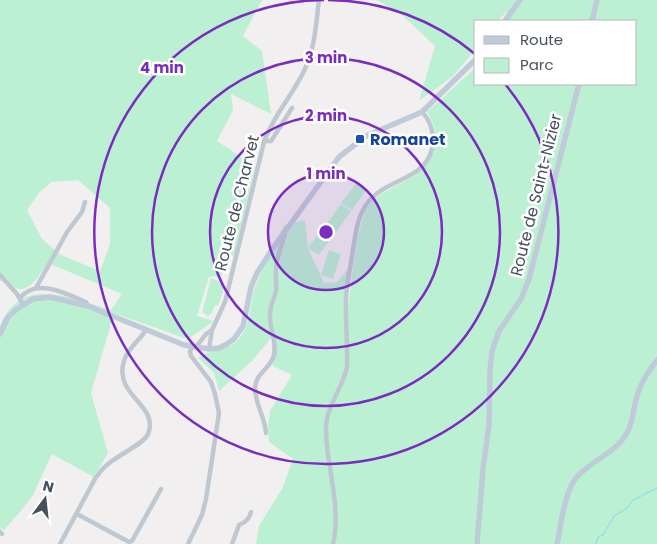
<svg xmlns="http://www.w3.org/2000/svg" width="657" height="544" viewBox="0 0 657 544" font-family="Poppins,sans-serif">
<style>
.green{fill:#bbf1d2;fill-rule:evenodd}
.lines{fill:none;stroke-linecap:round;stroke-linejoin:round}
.stream{stroke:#86d6f0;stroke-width:1}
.street{stroke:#bfc8d1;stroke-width:4.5}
.secondary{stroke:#c0cbd9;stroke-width:5.5}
.ring{fill:none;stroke:#7b2cbf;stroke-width:2.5}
.transit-dot{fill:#1a4fb4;stroke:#fff;stroke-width:2}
.labels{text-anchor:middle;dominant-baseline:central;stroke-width:5;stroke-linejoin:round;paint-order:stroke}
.transit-label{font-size:16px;font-weight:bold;fill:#164399;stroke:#fff;text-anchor:start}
.street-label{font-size:16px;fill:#46515d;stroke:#fff}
.centre{fill:#7b2cbf;stroke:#fff;stroke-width:2.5}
.ring-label{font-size:15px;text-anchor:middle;font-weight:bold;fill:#7b2cbf;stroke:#fff;stroke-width:5;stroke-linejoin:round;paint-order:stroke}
</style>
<rect width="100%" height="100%" fill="#f1efef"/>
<!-- green -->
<path class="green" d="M 0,0 L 262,0 L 243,36 L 262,51 L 271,114 L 231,94 L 233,110 L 217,141 L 255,166 L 235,252 L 221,276 L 209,277 L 197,316 L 214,321 L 191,337 L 184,338 L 114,313 L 91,393 L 108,453 L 94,477 L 52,454 L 33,495 L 20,512 L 4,530 L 0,528 L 0,326 C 20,274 72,298 111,310 L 122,294 L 48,263 C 42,271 31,291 19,289 C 15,289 10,283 6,280 L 0,281 ZM 78,180 L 110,208 L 110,244 L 100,271 L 61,255 L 42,239 L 27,210 L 39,193 L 51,182 Z
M 377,0 L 657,0 L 657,544 L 256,544 L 259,526 L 282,489 L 293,459 L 269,442 L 268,425 L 270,411 L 292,375 L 273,366 L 272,337 L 252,361 L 219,391 L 214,373 L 198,358 C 208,350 229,349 236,342 C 253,325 248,305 256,285 C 264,264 275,245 284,225 L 305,220 L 308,248 L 323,227 L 334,234 L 319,255 L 308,248 L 324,283 L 337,282 L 347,270 L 348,306 C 352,278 355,232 367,208 C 373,198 384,192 394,187 C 418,175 438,163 435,133 C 435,126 430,118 427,112 L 476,67 L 476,84 L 636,84 L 636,21 L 502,21 L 507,11 L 498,21 L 476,21 L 476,49 L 453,76 L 419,101 L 435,46 L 401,14 Z
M 357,182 L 367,189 L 352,210 L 341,203 Z
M 341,204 L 351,211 L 336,232 L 326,225 Z
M 329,250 L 341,254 L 333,279 L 321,275 Z
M 211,278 L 225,284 L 218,306 L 215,305 L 212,313 L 207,317 L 206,314 L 202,313 Z"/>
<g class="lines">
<!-- stream -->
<path class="stream" d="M 596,544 L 598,537 L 603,535 L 614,516 L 627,508 L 633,500 L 657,488"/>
<!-- street -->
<path class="street" d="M 264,141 L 271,141 L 292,108
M 0,275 L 17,294 L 23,304
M 36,288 L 67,232 L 82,212 L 85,202
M 20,298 C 36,277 67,294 86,302 L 88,306
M 196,347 L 206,334 L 212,330
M 209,349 L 212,330 L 225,302 L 264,142 C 273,116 292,96 304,71 C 315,49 316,24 319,0
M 266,433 C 265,417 255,404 255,388 C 255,374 271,368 274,355 C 277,342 270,330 270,317 C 269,307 274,300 276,291 C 277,283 275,275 276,268 C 277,256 282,244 285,234
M 98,475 C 109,457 142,447 148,434 C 160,405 113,396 124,361 C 128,348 139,341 146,330
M 77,514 L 129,542 L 132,541 L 161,489
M 0,532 L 2,534
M 60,544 L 96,477
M 188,544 L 202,515 L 206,499 L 219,413 L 215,394 L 211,382 L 191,356 L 190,352 L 192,346
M 232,544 L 239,525 C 246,522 249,519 251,512
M 333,544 C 342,507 326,466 326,429 C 326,406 343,388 347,367 C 348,344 345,321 346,298 C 347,281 351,265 353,249 C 356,233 357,218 366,205 C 385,176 432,182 433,140 C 433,130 429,119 422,112"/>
<!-- secondary -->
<path class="secondary" d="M 505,21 L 520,0
M 592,21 L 597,0
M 0,334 L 8,317 L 17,309 L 33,299 L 50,297 L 88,306 L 184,345 L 209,349 L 219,348 L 227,344 L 234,339 L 243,326 L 251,287 L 257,273 L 273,248 L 339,157 L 366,136 L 422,112 L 476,59
M 477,544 L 483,469 L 489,425 L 490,370 L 492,351 L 499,331 L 521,299 L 529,279 L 579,84
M 557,544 C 561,526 564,493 576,478 C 590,461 615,454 627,433 C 634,421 633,406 638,393 C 642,380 649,371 657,360"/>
</g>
<!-- distance rings -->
<circle cx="326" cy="232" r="58" fill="#7b2cbf" fill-opacity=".12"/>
<g class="ring">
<circle cx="326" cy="232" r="58"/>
<circle cx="326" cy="232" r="116"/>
<circle cx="326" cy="232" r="174"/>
<path d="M328 0A232 232 0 0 1 475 54M505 84A232 232 0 1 1 324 0"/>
</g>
<!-- markers -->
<rect class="transit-dot" x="355" y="134" width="10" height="10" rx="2.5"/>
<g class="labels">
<!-- transit labels -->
<g class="transit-label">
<text x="370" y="139">Romanet</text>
</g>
<!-- street labels -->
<g class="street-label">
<text transform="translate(536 195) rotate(-76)">Route de Saint-Nizier</text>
<text transform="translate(237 203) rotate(-76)">Route de Charvet</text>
</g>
</g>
<circle cx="326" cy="232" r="8" class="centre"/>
<g class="ring-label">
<text x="326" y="63">3 min</text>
<text x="162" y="73">4 min</text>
<text x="326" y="121">2 min</text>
<text x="326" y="179">1 min</text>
</g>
<!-- legend -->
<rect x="474" y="20" width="162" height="65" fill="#ffffff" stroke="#b5b9be"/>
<rect x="484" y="36" width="25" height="8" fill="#c0cbd9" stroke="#b5b9be"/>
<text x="520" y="45" font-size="15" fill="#46515d">Route</text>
<rect x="484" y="58" width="25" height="15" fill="#bbf1d2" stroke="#b5b9be"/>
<text x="520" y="70" font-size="15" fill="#46515d">Parc</text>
<!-- north arrow -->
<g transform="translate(45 499) rotate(15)" stroke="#ffffff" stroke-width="4" paint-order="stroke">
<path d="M0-4L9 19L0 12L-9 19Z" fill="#46515d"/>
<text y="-8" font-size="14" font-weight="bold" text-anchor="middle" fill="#46515d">N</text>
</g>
</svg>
